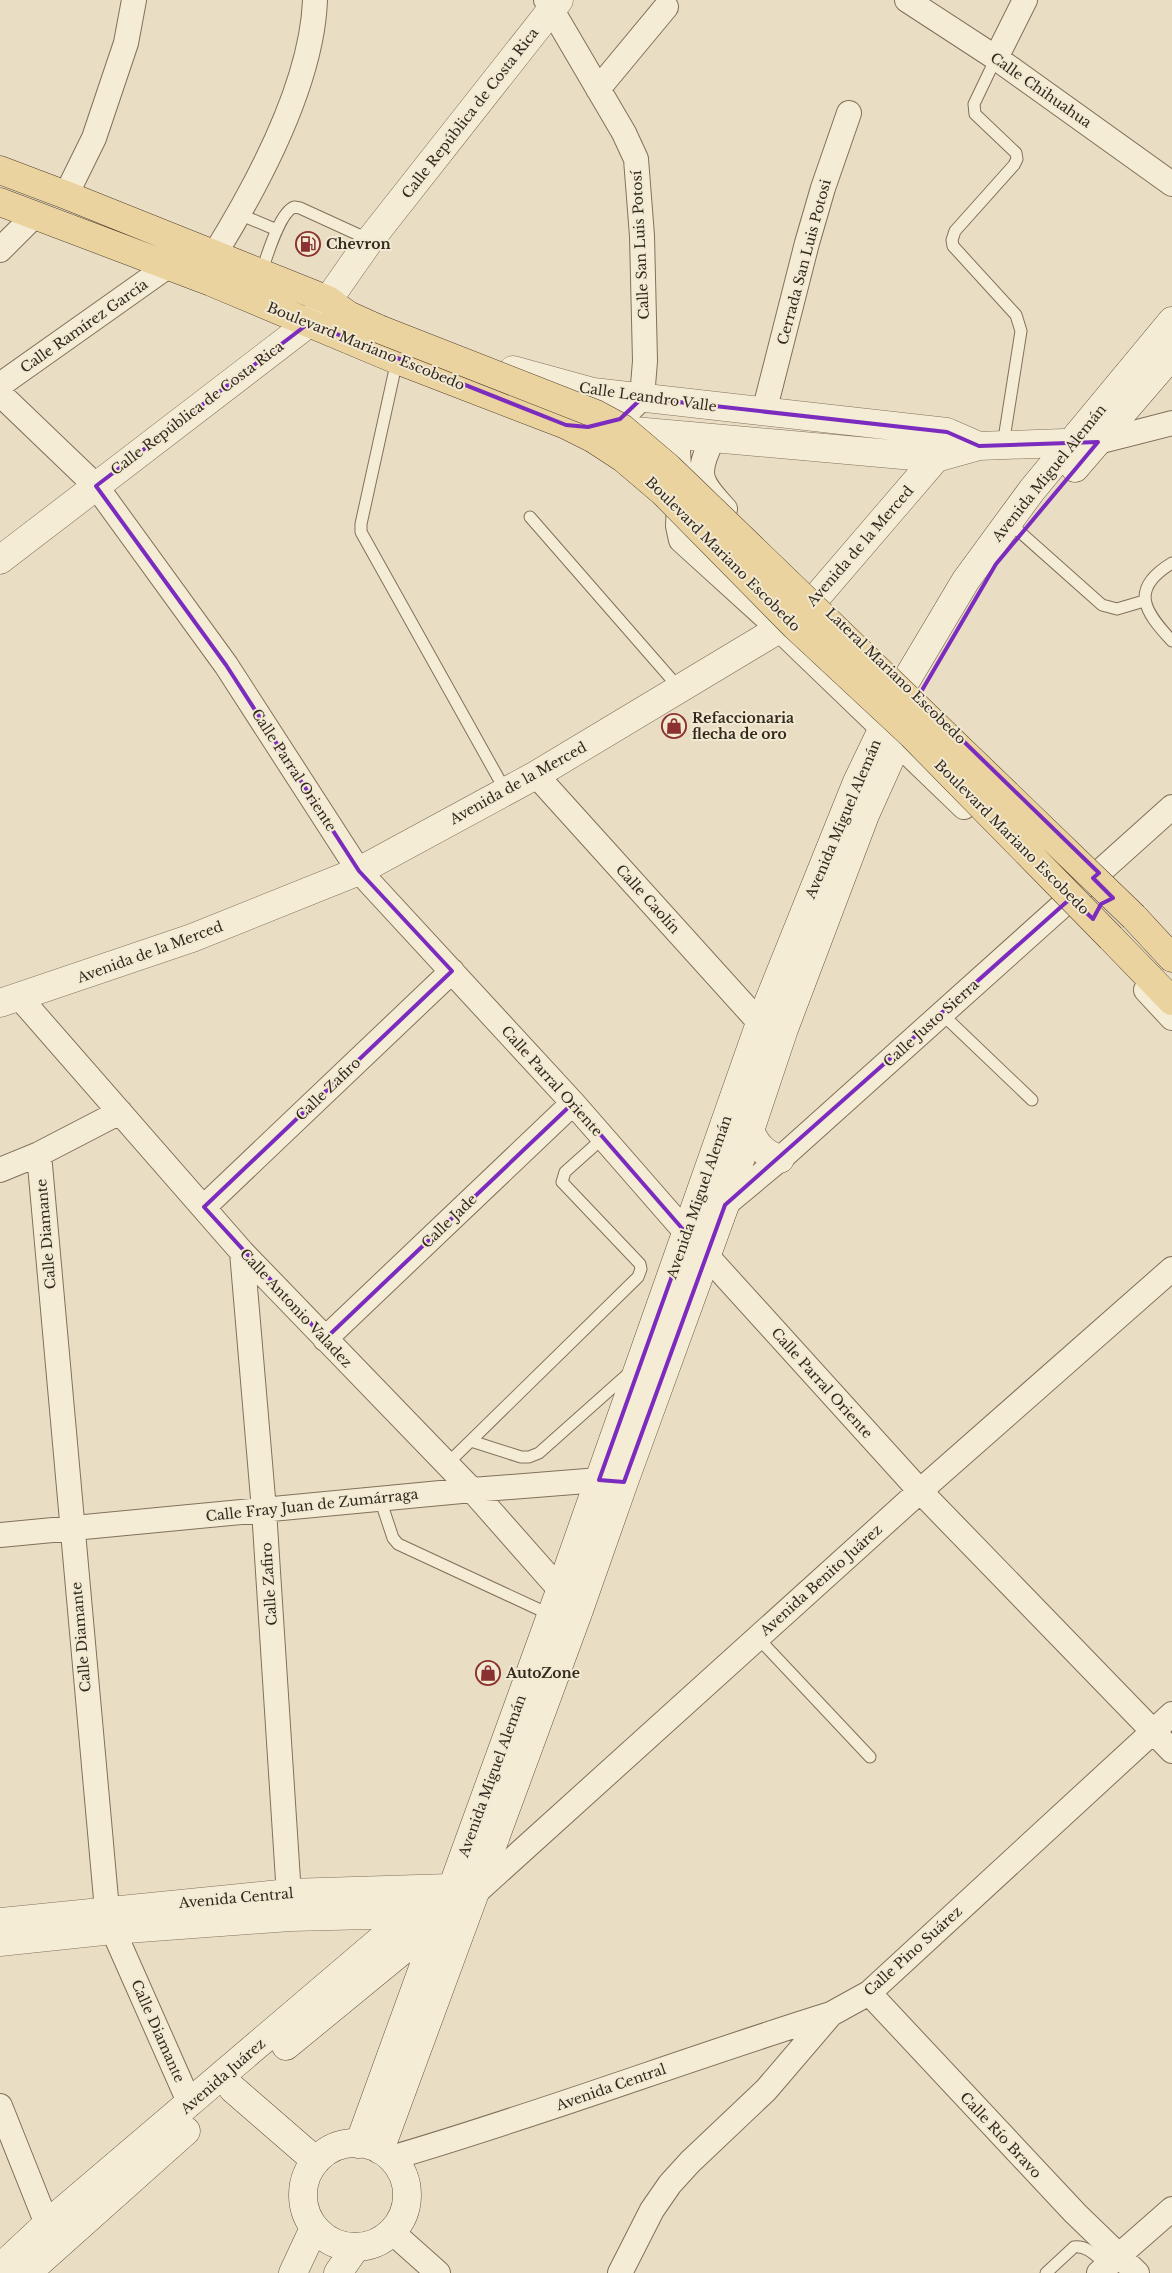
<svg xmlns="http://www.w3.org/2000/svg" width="1172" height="2273" viewBox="0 0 1172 2273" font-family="'Libre Baskerville',serif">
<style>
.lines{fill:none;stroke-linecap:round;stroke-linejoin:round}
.service-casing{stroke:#82705b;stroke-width:13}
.minor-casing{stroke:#82705b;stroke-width:26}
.tertiary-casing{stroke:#82705b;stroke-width:29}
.secondary-casing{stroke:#64523f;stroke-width:29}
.primary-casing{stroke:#503f2f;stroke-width:29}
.service{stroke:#f5ecd5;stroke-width:11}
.minor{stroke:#f5ecd5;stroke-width:24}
.tertiary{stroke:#f5ecd5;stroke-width:28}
.secondary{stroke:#f5ecd5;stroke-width:28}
.primary{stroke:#ead39e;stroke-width:28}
.primary-bridge-casing{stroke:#503f2f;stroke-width:29;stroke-linecap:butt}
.primary-bridge{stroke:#ead39e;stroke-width:28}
.marked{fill:none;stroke:#7b2cbf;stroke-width:4;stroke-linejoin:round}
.labels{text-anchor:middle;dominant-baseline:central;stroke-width:4;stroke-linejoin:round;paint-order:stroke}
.street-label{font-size:14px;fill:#33291e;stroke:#f2e9d2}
.poi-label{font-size:14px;font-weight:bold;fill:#33291e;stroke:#f2e9d2;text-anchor:start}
</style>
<rect width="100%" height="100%" fill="#e9dec3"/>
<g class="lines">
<defs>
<path id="service" d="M 996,58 L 974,104 L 975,114 L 1016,153 L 1017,159 L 1014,165 L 955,231 L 952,240 L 953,246 L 1016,315 L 1021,331 L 1003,445
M 239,214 L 277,230
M 261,273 C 267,257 279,213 294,207 L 300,208 L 370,240
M 397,360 L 361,524 L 361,532 L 505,790
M 530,517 L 680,689
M 1020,532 L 1102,605 L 1117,609 L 1144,601
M 1172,563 C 1129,589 1144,611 1172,641
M 942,1014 L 1032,1100
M 471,1441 L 521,1457 L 529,1457 L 539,1453 L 630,1372
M 447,1464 L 638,1277 L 641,1269 L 640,1264 L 562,1182 L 565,1172 L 603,1138
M 380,1499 L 393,1538 L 398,1544 L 551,1615
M 758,1638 L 870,1757
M 1046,2273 L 1074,2247 C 1087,2245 1097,2257 1107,2265"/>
<path id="minor" d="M 546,0 L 624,133 L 636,159 L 642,236 L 645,361 L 642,398 L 620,419 L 595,423
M 907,0 L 996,58 L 1172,184
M 996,58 L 1025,0
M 598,89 L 666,7
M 66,195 L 94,138 L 126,43 L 134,0
M 0,250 L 35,215
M 214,255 C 258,184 312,84 315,0
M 0,385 L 168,266
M 0,394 L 96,486 L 226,665 L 359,871 L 573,1103 L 697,1245 L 920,1491 L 1172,1751
M 764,412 L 807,243 L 823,188 L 849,113
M 677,436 L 680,482 L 678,526 L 681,540 L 779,629 L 964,807
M 713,439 C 695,474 699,481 725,509
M 1098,442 L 1172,423
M 536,775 L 760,1023
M 1146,990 L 1172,1018
M 20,998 L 242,1252 L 472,1490 L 570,1601
M 39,1154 L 107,1910 L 113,1930 L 190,2104
M 0,1170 L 39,1154 L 120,1112
M 204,1207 L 452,971
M 721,1208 L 780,1159 L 1172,807
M 242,1252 L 264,1510 L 290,1911
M 325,1339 L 573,1103
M 0,1535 L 472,1490 L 599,1480 L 616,1481
M 473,1895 L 920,1491 L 1172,1269
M 869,1993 L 1075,2213 L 1137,2273
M 0,2106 L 47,2224
M 391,2158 C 539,2115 683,2060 831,2014
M 392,2232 L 438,2273
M 620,2273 L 652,2210 L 670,2184 L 690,2162 L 766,2090 L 831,2014 L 869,1993 L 1172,1714
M 1099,2273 L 1172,2209"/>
<path id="tertiary" d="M 513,370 L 593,392 L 947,432 L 979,446
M 612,429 L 936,458 L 979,446 L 1091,442
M 0,560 L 309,323 L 328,300 L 370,240 L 559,0
M 0,1003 L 192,938 L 359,871 L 536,775 L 779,629 L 815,599 L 936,458 L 947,432
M 0,1922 L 289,1893 L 450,1888 L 462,1892
M 0,1942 L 113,1930 L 290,1917 L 411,1914 L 425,1916"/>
<path id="secondary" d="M 1075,468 L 1172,355
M 749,1129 C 756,1144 763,1154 780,1159
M 286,2046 L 442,1918
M 233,2089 L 316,2161
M303 2195a52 52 0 1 1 104 0a52 52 0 1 1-104 0Z
M 359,2144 L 561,1588 L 760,1023 L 857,782 L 904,684 L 966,580 L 1032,490 L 1172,321
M 380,2150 L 578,1613 L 624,1482 L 725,1205 L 784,1029 L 865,815 L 913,708
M 0,2268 L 47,2224 L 411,1914 L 450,1888
M 27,2273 L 186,2131
M 293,2273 L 314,2228
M 338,2273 L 356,2247"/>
<path id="primary" d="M 0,170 L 66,195 L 328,300 L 348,315 L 379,329
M 0,202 L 211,282 L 397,360 L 566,425 L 594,439
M 1134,917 L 1172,958
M 1111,938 L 1172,1001"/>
</defs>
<!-- service casing -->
<use href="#service" class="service-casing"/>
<!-- minor casing -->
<use href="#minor" class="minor-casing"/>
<!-- tertiary casing -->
<use href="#tertiary" class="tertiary-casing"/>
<!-- secondary casing -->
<use href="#secondary" class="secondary-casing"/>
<!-- primary casing -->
<use href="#primary" class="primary-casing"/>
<!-- service -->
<use href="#service" class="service"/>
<!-- minor -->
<use href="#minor" class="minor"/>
<!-- tertiary -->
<use href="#tertiary" class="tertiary"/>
<!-- secondary -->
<use href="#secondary" class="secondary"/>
<!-- primary -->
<use href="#primary" class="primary"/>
<defs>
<path id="primary-bridge" d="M 379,329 L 596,414 L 622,428 L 669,468 L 1134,917
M 594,439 L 623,458 L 663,492 L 795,626 L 912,735 L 1111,938"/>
</defs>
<!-- primary-bridge casing -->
<use href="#primary-bridge" class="primary-bridge-casing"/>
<!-- primary-bridge -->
<use href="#primary-bridge" class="primary-bridge"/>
</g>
<!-- marked area -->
<path class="marked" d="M 309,323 L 566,425 L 588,427 L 620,419 L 642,398 L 947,432 L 979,446 L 1098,442 L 996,564 L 918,697 L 1099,873 L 1093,878 L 1113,898 L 1101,904 L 1093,919 L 1071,898 L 725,1205 L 624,1482 L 599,1480 L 687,1234 L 573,1103 L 325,1339 L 204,1207 L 452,971 L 359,871 L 226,665 L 96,486 Z"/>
<!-- icons -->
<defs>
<symbol id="fuel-ring" viewBox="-11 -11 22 22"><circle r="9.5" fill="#f2e9d2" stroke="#8b3131" stroke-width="1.5"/><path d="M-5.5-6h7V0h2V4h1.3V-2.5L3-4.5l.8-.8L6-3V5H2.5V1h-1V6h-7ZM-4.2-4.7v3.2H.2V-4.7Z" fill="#8b3131"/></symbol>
<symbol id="shop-ring" viewBox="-11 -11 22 22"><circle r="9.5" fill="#f2e9d2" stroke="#8b3131" stroke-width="1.5"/><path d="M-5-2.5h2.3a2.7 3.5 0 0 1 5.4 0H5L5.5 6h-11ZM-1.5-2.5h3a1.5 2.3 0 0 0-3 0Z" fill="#8b3131"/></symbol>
</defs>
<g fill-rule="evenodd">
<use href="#fuel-ring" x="294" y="230" width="28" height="28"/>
<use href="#shop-ring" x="660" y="712" width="28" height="28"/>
<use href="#shop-ring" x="474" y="1659" width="28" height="28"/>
</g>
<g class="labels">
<!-- street labels -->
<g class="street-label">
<text transform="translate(1041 90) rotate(35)">Calle Chihuahua</text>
<text transform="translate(470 113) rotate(-52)">Calle República de Costa Rica</text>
<text transform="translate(640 245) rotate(-93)">Calle San Luis Potosí</text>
<text transform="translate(804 262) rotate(-75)">Cerrada San Luis Potosi</text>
<text transform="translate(84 326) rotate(-35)">Calle Ramírez García</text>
<text transform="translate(366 346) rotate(22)">Boulevard Mariano Escobedo</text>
<text transform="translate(648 397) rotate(8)">Calle Leandro Valle</text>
<text transform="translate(197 408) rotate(-37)">Calle República de Costa Rica</text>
<text transform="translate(1049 473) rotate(-51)">Avenida Miguel Alemán</text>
<text transform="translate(860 546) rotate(-49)">Avenida de la Merced</text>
<text transform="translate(723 554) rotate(45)">Boulevard Mariano Escobedo</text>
<text transform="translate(896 676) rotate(44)">Lateral Mariano Escobedo</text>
<text transform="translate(294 770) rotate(57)">Calle Parral Oriente</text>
<text transform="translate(518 783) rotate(-29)">Avenida de la Merced</text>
<text transform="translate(843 819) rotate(-67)">Avenida Miguel Alemán</text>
<text transform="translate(1012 837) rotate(45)">Boulevard Mariano Escobedo</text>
<text transform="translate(648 899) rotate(48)">Calle Caolín</text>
<text transform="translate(150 952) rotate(-20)">Avenida de la Merced</text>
<text transform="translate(931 1023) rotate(-42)">Calle Justo Sierra</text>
<text transform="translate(552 1081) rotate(48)">Calle Parral Oriente</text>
<text transform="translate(328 1089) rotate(-44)">Calle Zafiro</text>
<text transform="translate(699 1197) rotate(-71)">Avenida Miguel Alemán</text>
<text transform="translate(449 1221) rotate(-44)">Calle Jade</text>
<text transform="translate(46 1234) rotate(-95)">Calle Diamante</text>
<text transform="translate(296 1308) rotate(47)">Calle Antonio Valadez</text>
<text transform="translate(822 1383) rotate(48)">Calle Parral Oriente</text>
<text transform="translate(312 1505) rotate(-6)">Calle Fray Juan de Zumárraga</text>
<text transform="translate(821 1580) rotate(-42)">Avenida Benito Juárez</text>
<text transform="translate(269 1584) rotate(-94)">Calle Zafiro</text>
<text transform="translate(81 1637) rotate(-95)">Calle Diamante</text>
<text transform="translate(492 1776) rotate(-70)">Avenida Miguel Alemán</text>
<text transform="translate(236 1898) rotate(-5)">Avenida Central</text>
<text transform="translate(913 1951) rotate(-42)">Calle Pino Suárez</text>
<text transform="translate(158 2031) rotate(66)">Calle Diamante</text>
<text transform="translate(223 2076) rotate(-41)">Avenida Juárez</text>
<text transform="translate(611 2087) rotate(-19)">Avenida Central</text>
<text transform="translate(1001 2135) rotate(47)">Calle Río Bravo</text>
</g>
<!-- poi labels -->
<g class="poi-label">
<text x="326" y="244">Chevron</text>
<text x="692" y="718">Refaccionaria<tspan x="692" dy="16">flecha de oro</tspan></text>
<text x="506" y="1673">AutoZone</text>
</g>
</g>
</svg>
